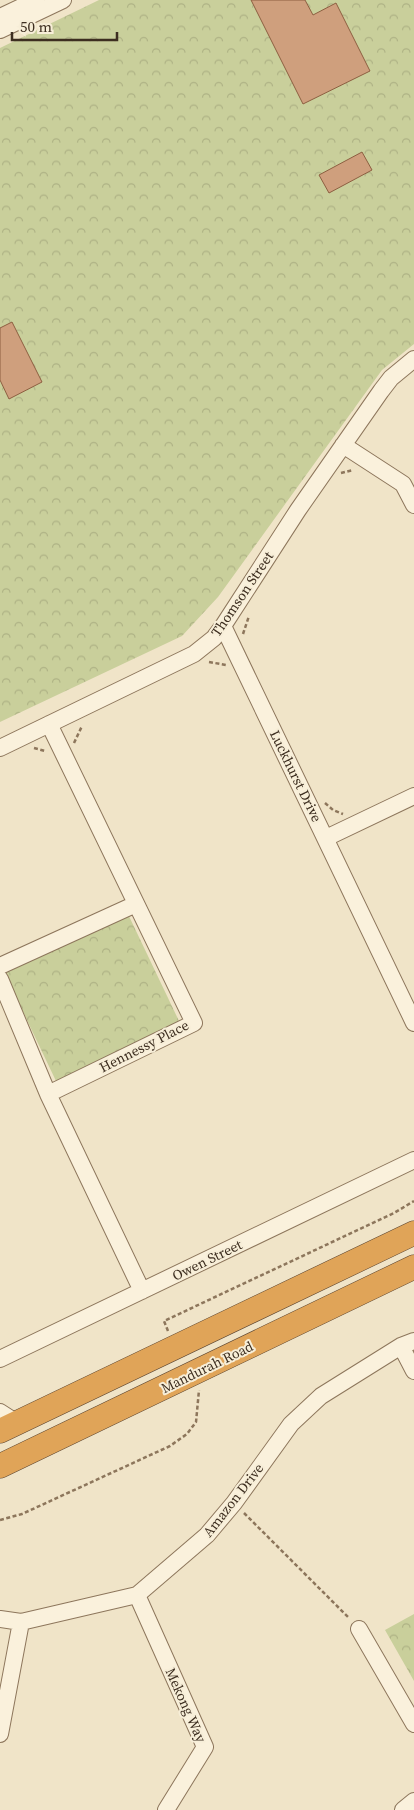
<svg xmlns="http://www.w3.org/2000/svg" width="414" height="1810" viewBox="0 0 414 1810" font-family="'Source Serif 4',serif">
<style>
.park{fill:url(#park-crowns)}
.building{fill:#cf9f7d;stroke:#8d5f41}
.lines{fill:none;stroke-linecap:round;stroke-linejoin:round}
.minor-casing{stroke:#8d765c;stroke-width:18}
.highway-casing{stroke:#5b4430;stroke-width:25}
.path{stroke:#8d765c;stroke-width:2.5;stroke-dasharray:4 2.5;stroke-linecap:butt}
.minor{stroke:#faf1dc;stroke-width:16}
.highway{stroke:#e0a458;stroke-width:24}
.labels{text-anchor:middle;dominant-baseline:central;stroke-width:4;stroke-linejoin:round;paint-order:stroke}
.street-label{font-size:14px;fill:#3d2e20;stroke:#f7eed8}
</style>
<defs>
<pattern id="park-crowns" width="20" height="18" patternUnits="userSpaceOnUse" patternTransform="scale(1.25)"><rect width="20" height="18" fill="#c9cf9b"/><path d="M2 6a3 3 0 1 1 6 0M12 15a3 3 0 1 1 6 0" fill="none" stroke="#aeb285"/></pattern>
</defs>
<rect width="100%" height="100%" fill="#f0e4c8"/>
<!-- park -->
<path class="park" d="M 99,0 L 414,0 L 414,344 L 382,370 L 218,597 L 182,636 L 0,722 L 0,48 Z
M 127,912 L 179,1021 L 56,1081 L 4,972 Z
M 414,1614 L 414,1681 L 385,1630 Z"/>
<!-- building -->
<path class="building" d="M 251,0 L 305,0 L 313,15 L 336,3 L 370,71 L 303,104 Z
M 362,152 L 372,170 L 329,193 L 319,175 Z
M 12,322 L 42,382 L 9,399 L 0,380 L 0,328 Z"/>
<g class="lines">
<defs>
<path id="minor" d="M 0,17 L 36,0
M 0,30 L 63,0
M 343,445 L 403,484 L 414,505
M 223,626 L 414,1023
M 49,724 L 194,1023 L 48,1094 L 142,1291
M 0,748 L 194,654 L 214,638 L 223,626 L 298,510 L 381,391 L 391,378 L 414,359
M 326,838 L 414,796
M 0,966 L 136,904
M 0,979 L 48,1094
M 401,1346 L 414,1371
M 0,1359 L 414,1160
M 0,1412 L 17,1423
M 137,1595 L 205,1747 L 166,1810
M 0,1619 L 21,1622 L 137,1595 L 207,1535 L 234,1503 L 291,1424 L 321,1396 L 401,1346 L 414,1341
M 359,1629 L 414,1724
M 0,1734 L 21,1622
M 403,1810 L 414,1801"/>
<path id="highway" d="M 0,1431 L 414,1233
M 0,1466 L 414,1267"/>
</defs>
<!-- minor casing -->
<use href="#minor" class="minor-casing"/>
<!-- highway casing -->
<use href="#highway" class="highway-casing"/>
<!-- path -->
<path class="path" d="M 341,473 L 353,470
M 243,634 L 249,616
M 209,662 L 226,665
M 74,743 L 82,726
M 34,748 L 45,751
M 325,803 L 333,810 L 343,814
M 168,1331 L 164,1321 L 394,1213 L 414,1201
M 244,1513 L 349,1618
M 0,1520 L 22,1514 L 170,1446 L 187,1434 L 196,1422 L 199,1390"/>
<!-- minor -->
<use href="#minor" class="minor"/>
<!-- highway -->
<use href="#highway" class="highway"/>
</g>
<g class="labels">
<!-- street labels -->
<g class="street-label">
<text transform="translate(242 594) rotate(-56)">Thomson Street</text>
<text transform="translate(296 776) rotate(64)">Luckhurst Drive</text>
<text transform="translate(144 1046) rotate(-27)">Hennessy Place</text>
<text transform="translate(207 1260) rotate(-26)">Owen Street</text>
<text transform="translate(207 1367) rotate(-26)">Mandurah Road</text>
<text transform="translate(233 1500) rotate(-52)">Amazon Drive</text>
<text transform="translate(186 1705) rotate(66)">Mekong Way</text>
</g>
</g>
<!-- scale -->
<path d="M12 32v8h105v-8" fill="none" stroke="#3d2e20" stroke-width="2.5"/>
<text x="20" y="32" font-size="15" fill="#3d2e20" stroke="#f7eed8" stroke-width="4" paint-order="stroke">50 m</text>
</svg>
